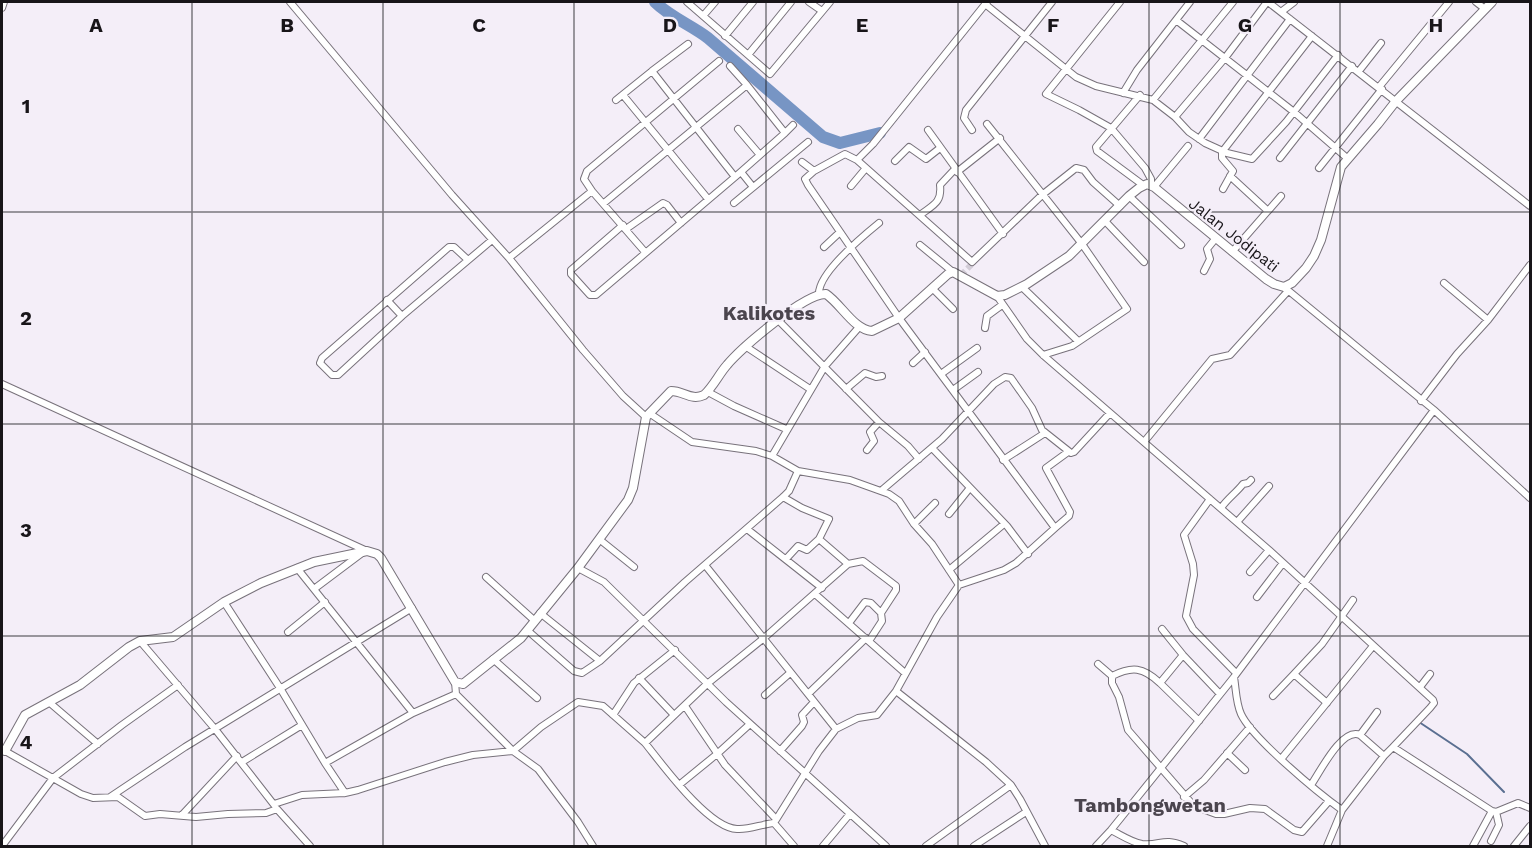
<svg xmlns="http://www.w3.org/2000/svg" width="1532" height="848" viewBox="0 0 1532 848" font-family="'Work Sans',sans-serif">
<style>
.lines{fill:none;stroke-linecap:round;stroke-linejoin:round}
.stream{stroke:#5a6f91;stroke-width:2}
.river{stroke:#7795c4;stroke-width:12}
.minor-tunnel{stroke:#d3cdd7;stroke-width:6;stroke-dasharray:6 3;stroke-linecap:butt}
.minor-casing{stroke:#78727b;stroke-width:8}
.tertiary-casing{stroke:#78727b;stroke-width:10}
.minor{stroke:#fff;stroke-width:6}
.tertiary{stroke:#fff;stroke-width:8}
.grid{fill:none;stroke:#181519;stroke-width:1.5;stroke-opacity:0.55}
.labels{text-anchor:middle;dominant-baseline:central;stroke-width:4.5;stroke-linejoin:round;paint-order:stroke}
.street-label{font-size:16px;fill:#181519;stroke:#f4eef8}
.quarter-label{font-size:20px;font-weight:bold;fill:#4b454e;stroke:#f4eef8}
.grid-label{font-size:20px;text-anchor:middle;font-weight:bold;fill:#181519;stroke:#f4eef8;stroke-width:4.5;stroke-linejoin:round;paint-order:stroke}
</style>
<rect width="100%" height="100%" fill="#f4eef8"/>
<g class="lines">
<!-- stream -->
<path class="stream" d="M 1419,722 L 1467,754 L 1504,792"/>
<!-- river -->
<path class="river" d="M 655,2 C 670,17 691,25 708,38 L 823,137 L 840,143 L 880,133"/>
<!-- minor-tunnel -->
<path class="minor-tunnel" d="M 961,275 L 974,262"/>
<defs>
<path id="minor" d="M 290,2 L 452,195 L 509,258 L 583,350 L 623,396 L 646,417
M 687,2 L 770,74 L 830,2
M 809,2 L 822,11
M 987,2 L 873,144 L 857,160 L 972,262 L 1042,195 L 1076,168 L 1084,170 L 1093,182 L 1120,206
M 1120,2 L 1046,94 L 1079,110 L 1111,128 L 1145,168 L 1151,179 L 1151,185
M 1268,2 L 1530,206
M 1476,2 L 1485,9
M 985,4 L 1076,77 L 1096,86 L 1153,100 L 1175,117 L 1189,132 L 1205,143 L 1227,153 L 1252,159 L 1286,122 L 1338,55
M 2,8 L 4,2
M 1281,12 L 1294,2
M 703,16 L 715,2
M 1176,20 L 1294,112 L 1347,158
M 725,36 L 753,2
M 748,55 L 791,2
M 730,66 L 747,85
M 652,71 L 688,44
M 1359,71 L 1381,43
M 1379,87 L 1449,2
M 1123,93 L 1137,70 L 1190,2
M 623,95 L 708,199
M 1140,95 L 1096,147 L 1097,151 L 1143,185
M 616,100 L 652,71 L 735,177 L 596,295 L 590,295 L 571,274 L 571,270 L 623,225
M 1153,100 L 1233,2
M 1175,117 L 1225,58 L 1267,2
M 987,124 L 1082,244 L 1127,309 L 1072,346 L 1043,355
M 738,129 L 760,155
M 928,130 L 1003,234
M 972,130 L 964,118 L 966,110 L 1052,2
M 785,133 L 793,125
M 1199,139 L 1290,19
M 1280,158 L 1352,66
M 895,161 L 909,147 L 926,159 L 940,148
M 1319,168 L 1382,89
M 814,171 L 845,154 L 857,160
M 741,172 L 753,187
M 957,172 L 1000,138
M 1230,176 L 1268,211
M 851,186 L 866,168
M 1154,187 L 1188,146
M 1223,189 L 1233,171 L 1222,158 L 1222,152 L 1312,36
M 592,191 L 584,179 L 587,171 L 719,61
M 1129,196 L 1181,245
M 604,203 L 747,85 L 785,133 L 735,177
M 734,203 L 808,142
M 920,215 C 933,205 942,203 940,185 L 955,169
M 1105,221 L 1144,262
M 626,229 L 663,203 L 667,205 L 681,223
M 920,245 L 953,272
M 824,247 L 840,232
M 1232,252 L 1281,196
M 509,258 L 592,191 L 645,252
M 468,260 L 454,247 L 449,247 L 322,358 L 320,363 L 332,375 L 338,375 L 402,316 L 492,240
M 1204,271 L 1210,259 L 1207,249 L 1216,238
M 1444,283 L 1488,320
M 1022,287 L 1078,341
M 1284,287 L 1434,410 L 1234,677 C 1236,689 1236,703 1241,714 C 1252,738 1318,793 1342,810 L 1327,846
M 932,288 L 953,309
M 819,294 C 818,273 863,236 879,223
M 997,296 L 1027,339 L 1043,355 L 1269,550 L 1433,700 L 1434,703 L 1430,708 L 1393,747
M 387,300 L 402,316
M 778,320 L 879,422 L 908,446 L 919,459
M 985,328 L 987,316 L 1002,305
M 745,346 L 810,389
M 913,363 L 925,352
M 941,374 L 977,348
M 2,384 L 367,551
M 846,389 L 865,373 L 876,377 L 882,376
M 953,390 L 978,372
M 708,392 L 734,406 L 786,429
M 1421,401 L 1457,354 L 1488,320 L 1530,265
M 1434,410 L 1530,498
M 649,413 L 692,442 L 756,451 L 772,456 L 798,471 L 850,480 L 889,494 L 899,501 L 914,524 L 932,544 L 959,585 L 1004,570 L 1016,563 L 1055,528 L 899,318 L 808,185 L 805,179 L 814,171 L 802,162
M 1144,442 L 1212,359 L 1230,355 L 1288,291
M 932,448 L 1007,526 L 1028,554
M 867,450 L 874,441 L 870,432 L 879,422
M 772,456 L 825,366 L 860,326
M 1003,460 L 1045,433
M 882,490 L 942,439 L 994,384 L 1005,377 L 1011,378 L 1032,408 L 1042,430 L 1071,453 L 1074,452 L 1110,413
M 783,497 L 802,508 L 829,519 L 819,539 L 848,564 L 863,561 L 896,586 L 896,590 L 881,613 L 882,621 L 869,641
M 1210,499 L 1184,535 L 1193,564 L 1194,575 L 1186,616 L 1193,629 L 1236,673
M 1221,508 C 1228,498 1236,493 1243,484 L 1248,483 L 1251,480
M 949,514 L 969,489
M 1237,522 L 1269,486
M 914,524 L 935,503
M 1055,528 L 1069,516 L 1070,512 L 1046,468 L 1068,452
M 747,529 L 822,588
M 599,539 L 634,567
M 786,559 L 798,546 L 807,550 L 819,539
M 705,565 L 836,729 L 819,751 L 774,823
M 297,568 L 413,713
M 578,568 L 604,582 L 726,702 L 886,846
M 949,570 L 1004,524
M 1250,572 L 1269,550
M 486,577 L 535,621
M 314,589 L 362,553
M 815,594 L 905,673
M 1257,597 L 1283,563
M 224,602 L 280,688 L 325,763 L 413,713 L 456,694
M 540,613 L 600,661
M 849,623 L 865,602 L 871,603 L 881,613
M 1162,629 L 1183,655 L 1220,694
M 527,630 L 574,671 L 582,673 L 600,661 L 685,582 L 783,497 L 789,491 L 798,471
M 288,632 L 325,602
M 140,641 L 215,729 L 275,806
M 1183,655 L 1160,683 L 1199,721
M 493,659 L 537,698
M 1098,664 L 1112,676 L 1112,683 L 1119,697 L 1128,730 L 1194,806 L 1216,814 L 1224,814 L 1250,808 L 1265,809 L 1294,830 L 1302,832 L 1329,801
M 1112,676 C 1132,666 1143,667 1160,683
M 639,678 L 674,715
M 455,682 L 456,694 L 513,751 L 538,769 L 578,822 L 593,846
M 1420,687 L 1430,674
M 808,694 L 866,638
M 765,695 L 790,673
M 1273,696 L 1294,674
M 50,703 L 98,744
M 1327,703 L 1294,674 L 1322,644 L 1353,600
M 685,706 L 725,765 L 776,819
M 613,715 L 634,683 L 675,650
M 836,729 L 858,718 L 877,715 L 896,691
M 1360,735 L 1377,712
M 5,751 L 81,794 L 93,798 L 118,797 L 145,816 L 160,814 L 196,817 L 228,814 L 266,813 L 277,809 L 310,846
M 780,751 L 802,726 L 804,722 L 802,715 L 814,702
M 1227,753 L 1245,770
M 1282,758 L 1373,646
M 242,762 L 302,725
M 325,763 L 345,793
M 679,785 L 717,754 L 750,724
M 1011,785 L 1020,799 L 1045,846
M 1311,785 C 1320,772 1342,727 1360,735 L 1384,756
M 110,797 L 185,747 L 412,608
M 1184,797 L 1204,780 L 1250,727
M 274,804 L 302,795 L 345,793 L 358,790 L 445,762 L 473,755 L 513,751 L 541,727 L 578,702 L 603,706 L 645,743
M 1342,810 L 1384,756 L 1393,747 L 1492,811 L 1496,812 L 1518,803 L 1530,808
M 182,815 L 237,756
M 1111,830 C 1121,835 1131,842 1142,844 C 1161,846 1163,837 1184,846
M 1491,841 L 1499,825 L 1496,812
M 2,846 L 53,778 L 122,725 L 178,685
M 794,846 L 774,823 C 762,824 749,830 737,829 C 708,828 662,764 645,743 L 707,684 L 764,638 L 848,564
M 823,846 L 849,815
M 926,846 L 1011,785 L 986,762 L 896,691 L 937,617 L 959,585
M 974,846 L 1026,812
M 1096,846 L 1111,830 L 1234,677
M 1473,846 L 1492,811
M 1514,846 L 1530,826"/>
<path id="tertiary" d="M 2,750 L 5,751 L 25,715 L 80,685 L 129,647 L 140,641 L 173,637 L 224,602 L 261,583 L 314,562 L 367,551 L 377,554 L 381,558 L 455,682 L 463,684 L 521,638 L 578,568 L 628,500 L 633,488 L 646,417 L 671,391 C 684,391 691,401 704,395 C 713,387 719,374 727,365 C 741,348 805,293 826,294 C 841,304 854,330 872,331 L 899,318 L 948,274 L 953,272 L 997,296 L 1005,295 L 1027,284 L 1069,256 L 1129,196 L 1139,188 L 1147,184 L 1154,187 L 1266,279 L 1274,284 L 1284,287 L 1292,283 L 1306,268 L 1314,256 L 1321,240 L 1341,167 L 1378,124 L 1396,101 L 1492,2"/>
</defs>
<!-- minor casing -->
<use href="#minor" class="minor-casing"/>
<!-- tertiary casing -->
<use href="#tertiary" class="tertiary-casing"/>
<!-- minor -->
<use href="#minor" class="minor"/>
<!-- tertiary -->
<use href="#tertiary" class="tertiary"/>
</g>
<!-- grid -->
<path class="grid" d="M 192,2 L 192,846M 383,2 L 383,846M 574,2 L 574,846M 766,2 L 766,846M 958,2 L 958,846M 1149,2 L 1149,846M 1340,2 L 1340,846M 2,212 L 1530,212M 2,424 L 1530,424M 2,636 L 1530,636"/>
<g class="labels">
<!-- street labels -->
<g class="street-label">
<text transform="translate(1234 235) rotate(38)">Jalan Jodipati</text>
</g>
<!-- quarter labels -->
<g class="quarter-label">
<text x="769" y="313">Kalikotes</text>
<text x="1150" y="805">Tambongwetan</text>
</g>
</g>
<g class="grid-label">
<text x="96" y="32">A</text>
<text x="287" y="32">B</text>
<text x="479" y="32">C</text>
<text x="670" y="32">D</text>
<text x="862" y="32">E</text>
<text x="1053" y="32">F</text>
<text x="1245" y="32">G</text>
<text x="1436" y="32">H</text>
<text x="26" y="113">1</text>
<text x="26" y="325">2</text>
<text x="26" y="537">3</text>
<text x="26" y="749">4</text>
</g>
<!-- border -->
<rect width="1532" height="848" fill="none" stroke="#181519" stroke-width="6"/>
</svg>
